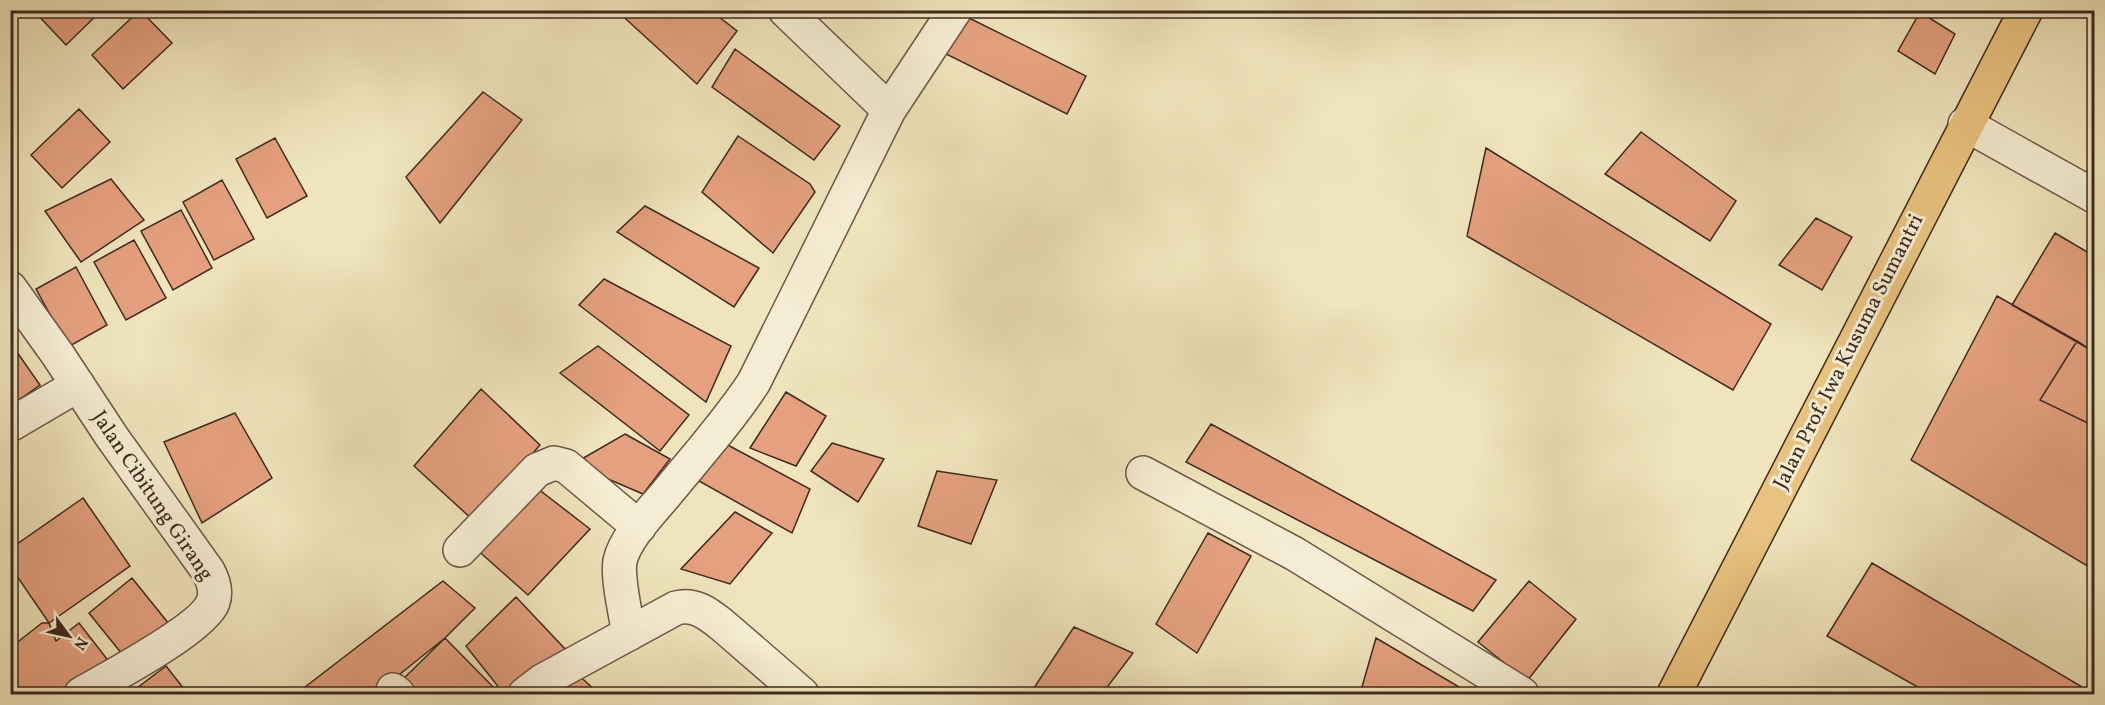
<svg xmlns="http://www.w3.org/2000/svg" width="2105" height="705" viewBox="0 0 2105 705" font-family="Vollkorn,serif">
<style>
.building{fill:#e4a07f;stroke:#3f2a1e;stroke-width:1.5}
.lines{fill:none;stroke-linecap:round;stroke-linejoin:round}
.minor-casing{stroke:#6b5846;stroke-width:36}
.major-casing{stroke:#3f2a1e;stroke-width:36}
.minor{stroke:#f5edd3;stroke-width:33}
.major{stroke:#e8c27e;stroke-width:33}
.labels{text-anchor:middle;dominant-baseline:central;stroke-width:6;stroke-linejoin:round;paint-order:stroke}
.street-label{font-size:21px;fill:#3f2a1e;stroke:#f5edd3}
</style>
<rect width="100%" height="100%" fill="#efe4bc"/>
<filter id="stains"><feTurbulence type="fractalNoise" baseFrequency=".00333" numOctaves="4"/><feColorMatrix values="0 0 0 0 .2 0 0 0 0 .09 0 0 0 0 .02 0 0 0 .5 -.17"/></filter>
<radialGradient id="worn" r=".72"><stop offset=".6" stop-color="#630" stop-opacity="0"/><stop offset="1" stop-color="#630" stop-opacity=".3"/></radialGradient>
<!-- building -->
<path class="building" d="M 36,10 L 102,10 L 66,45 L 35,12 Z
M 140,10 L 172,43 L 123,89 L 92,55 Z
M 616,10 L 710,10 L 737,31 L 697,84 Z
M 1920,12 L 1955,34 L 1935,74 L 1898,51 Z
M 963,15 L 1086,76 L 1067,114 L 944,53 Z
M 735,49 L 840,126 L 814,160 L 712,87 Z
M 483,92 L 522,120 L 440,223 L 406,177 Z
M 79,109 L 110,142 L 62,188 L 31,155 Z
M 1641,132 L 1736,201 L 1710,241 L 1605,174 Z
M 738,136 L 810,184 L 815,192 L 773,253 L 702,192 Z
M 275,138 L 307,196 L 267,218 L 236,159 Z
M 1486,148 L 1771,324 L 1733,390 L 1467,236 Z
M 111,179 L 144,220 L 81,262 L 45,211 Z
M 222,180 L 254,239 L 214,260 L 183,202 Z
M 645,206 L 759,268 L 734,307 L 617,232 Z
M 181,210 L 212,268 L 173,290 L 141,231 Z
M 1816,218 L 1852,237 L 1822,290 L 1779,265 Z
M 2055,233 L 2094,256 L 2094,352 L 2012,305 Z
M 134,240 L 166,298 L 126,320 L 94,262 Z
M 76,267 L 107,325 L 68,347 L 36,289 Z
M 604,279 L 731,346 L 706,402 L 579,305 Z
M 1997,296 L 2077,341 L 2040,400 L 2094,426 L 2094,570 L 1911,460 Z
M 2077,341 L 2094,352 L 2094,426 L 2040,400 Z
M 10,342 L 40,385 L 10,406 Z
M 598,346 L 689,415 L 660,451 L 560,373 Z
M 481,389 L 540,445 L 474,521 L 414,466 Z
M 786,392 L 826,416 L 796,466 L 750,448 Z
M 235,413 L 272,478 L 202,523 L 164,442 Z
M 1211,424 L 1496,580 L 1473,611 L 1186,462 Z
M 625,434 L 670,459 L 643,494 L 573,464 Z
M 724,443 L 810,489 L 792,533 L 699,481 Z
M 832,443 L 884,459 L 858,502 L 811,471 Z
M 937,471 L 997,480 L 971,544 L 918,526 Z
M 533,485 L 590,529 L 528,595 L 475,548 Z
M 83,498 L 130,566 L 49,623 L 10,566 L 10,549 Z
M 735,512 L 772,533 L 730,584 L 681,569 Z
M 1208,533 L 1251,556 L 1197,653 L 1156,624 Z
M 1872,563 L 2094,694 L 1930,694 L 1827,636 Z
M 132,578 L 169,624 L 126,659 L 89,613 Z
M 443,581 L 475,608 L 445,638 L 375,694 L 296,694 Z
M 1529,581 L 1576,619 L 1527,681 L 1478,642 Z
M 516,597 L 566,650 L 512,694 L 504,694 L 466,646 Z
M 42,623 L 49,623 L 56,641 L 79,623 L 107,659 L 62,694 L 11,694 L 10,648 Z
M 1074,627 L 1133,653 L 1102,694 L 1030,694 Z
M 445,638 L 500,694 L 406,694 L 397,685 Z
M 1376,638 L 1471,694 L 1360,694 Z
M 166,666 L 188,694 L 129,694 Z
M 572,669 L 599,694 L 549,694 Z"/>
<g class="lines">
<defs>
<path id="minor" d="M 785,10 L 889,110
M 1965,124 L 2094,196
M 10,288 L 58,355 L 112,437 L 208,571 C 213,580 217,591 213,602 C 204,628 109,678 81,694
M 10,425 L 78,385
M 1143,473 L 1295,554 L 1522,694
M 460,550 L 537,470 L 554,463 L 566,466 L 639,527
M 629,634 C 626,616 617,578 620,561 C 625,538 651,512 666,494 C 696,457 728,422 754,382 L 889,110 L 955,10
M 393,690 L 398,694
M 525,694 L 542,681 L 676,608 C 694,603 707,613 721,624 L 802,694"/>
<path id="major" d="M 1674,694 L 2026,10"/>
</defs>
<!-- minor casing -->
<use href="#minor" class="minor-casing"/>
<!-- major casing -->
<use href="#major" class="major-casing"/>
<!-- minor -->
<use href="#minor" class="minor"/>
<!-- major -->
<use href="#major" class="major"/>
</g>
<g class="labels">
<!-- street labels -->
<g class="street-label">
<text transform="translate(1849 352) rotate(-63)">Jalan Prof. Iwa Kusuma Sumantri</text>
<text transform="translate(152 496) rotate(56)">Jalan Cibitung Girang</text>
</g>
</g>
<!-- margin -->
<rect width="2105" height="705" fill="none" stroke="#efe4bc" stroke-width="36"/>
<rect x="12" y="12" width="2081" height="681" fill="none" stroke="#3f2a1e" stroke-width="3"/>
<rect x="18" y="18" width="2069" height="669" fill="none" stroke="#3f2a1e" stroke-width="1.5"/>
<!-- north arrow -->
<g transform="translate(69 636) rotate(123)" stroke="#f5edd3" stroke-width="4.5" paint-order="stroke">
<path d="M0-4.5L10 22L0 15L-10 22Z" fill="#3f2a1e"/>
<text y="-9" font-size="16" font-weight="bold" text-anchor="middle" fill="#3f2a1e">N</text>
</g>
<rect width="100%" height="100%" filter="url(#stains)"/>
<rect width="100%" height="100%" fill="url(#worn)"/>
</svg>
